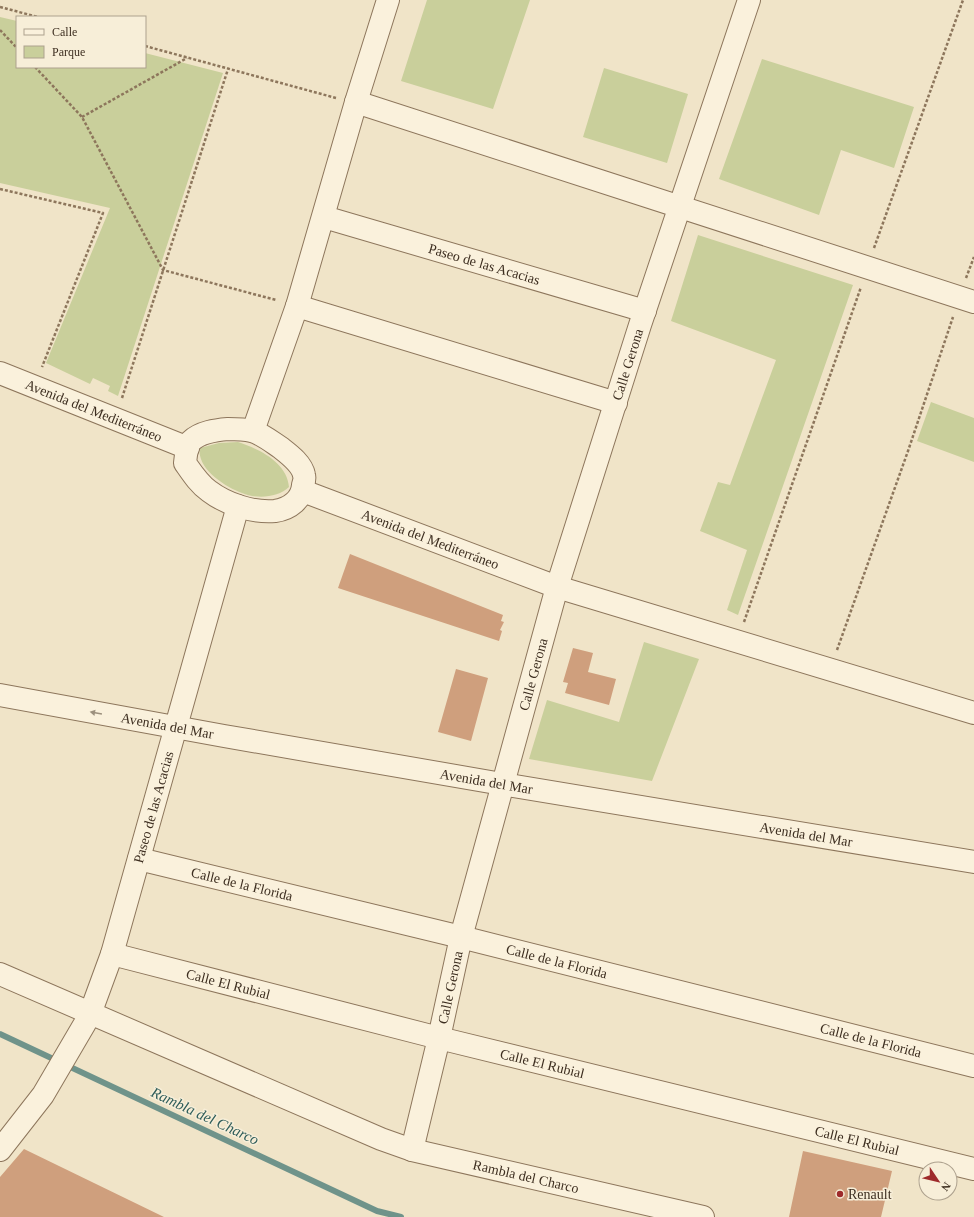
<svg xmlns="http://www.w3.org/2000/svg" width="974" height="1217" viewBox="0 0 974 1217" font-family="Georgia,serif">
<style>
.green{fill:#c9cf9b}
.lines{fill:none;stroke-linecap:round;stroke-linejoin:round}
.stream{stroke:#6f938a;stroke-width:6}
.building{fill:#cf9f7d}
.street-casing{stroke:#8d765c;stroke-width:24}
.path{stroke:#8d765c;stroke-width:2.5;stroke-dasharray:3 2;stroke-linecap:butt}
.street{stroke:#faf1dc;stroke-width:22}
.oneway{fill:#9c907e}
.poi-dot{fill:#9e2a2b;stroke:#f7eed8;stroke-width:1.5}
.labels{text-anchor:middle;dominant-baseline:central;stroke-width:3;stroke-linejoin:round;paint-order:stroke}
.street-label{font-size:14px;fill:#3d2e20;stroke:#f7eed8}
.poi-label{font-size:14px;fill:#3d2e20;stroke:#f7eed8;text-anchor:start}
.water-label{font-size:15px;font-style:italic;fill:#2f5d5a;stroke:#f7eed8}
</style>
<rect width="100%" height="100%" fill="#f0e4c8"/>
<!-- green -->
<path class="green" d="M 427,0 L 530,0 L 493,109 L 401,81 Z
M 0,17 L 17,21 L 17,67 L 145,67 L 145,53 L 223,73 L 118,396 L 108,391 L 110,386 L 93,378 L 90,384 L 46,363 L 110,208 L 0,183 Z
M 762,59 L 914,107 L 894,168 L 841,150 L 819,215 L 719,179 Z
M 604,68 L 688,94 L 667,163 L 583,137 Z
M 698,235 L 853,285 L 738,615 L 727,610 L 747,550 L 700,531 L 718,482 L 730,485 L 776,360 L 671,321 Z
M 931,402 L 974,418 L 974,462 L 917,441 Z
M 238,442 C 259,449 287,462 289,487 C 278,498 256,499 242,493 C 225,487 196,468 200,448 L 219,443 Z
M 644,642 L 699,659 L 652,781 L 529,759 L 547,700 L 619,722 Z"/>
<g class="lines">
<!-- stream -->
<path class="stream" d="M 0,1034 L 377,1211 L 401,1217"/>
</g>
<!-- building -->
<path class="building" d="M 350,554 L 503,615 L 501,621 L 504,622 L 500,630 L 502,631 L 499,641 L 338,588 Z
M 573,648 L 593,653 L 588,672 L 616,679 L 609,705 L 565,693 L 568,683 L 563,682 Z
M 456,669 L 488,678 L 471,741 L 438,732 Z
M 24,1149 L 164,1217 L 0,1217 L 0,1177 Z
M 803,1151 L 892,1171 L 881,1217 L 789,1217 Z"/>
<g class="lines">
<defs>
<g id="street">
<path d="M 356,102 L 974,302"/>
<path id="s1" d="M 324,217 L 645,311"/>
<path d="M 297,306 L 616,403"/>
<path id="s2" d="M 0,373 L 188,448"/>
<path d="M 228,429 C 236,429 244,429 252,431 C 262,434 272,442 281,448 C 290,455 302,464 304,475 C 305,478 304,482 303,485 C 302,499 290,509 275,511 C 253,513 226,504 209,491 C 199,484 192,473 185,463 C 186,456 186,447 191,441 C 200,432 216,430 228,429 Z"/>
<path d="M 253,431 L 297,306 L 356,102 L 388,0"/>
<path id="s3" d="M 303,491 L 557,587 L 974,713"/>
<path id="s4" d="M 0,695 L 224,736 L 502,784 L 974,862"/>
<path id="s5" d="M 139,859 L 461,937 L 974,1066"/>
<path id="s6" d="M 112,954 L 439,1038 L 974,1169"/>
<path id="s7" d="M 0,974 L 381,1139 L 412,1150 L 703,1217"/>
<path id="s8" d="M 0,1150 L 43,1095 L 84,1025 L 90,1014 L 112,954 L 238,506"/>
<path id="s9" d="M 412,1150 L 439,1038 L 461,937 L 557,587 L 640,325 L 749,0"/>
</g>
</defs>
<!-- street casing -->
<use href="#street" class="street-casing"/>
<!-- path -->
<path class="path" d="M 0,7 L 38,17
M 0,30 L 17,48
M 145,46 L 336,98
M 35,67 L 82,117 L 163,270 L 276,300
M 82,117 L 187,58
M 0,189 L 103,213 L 42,367
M 874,248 L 963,0
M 966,278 L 974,257
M 122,398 L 228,69
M 744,622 L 861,287
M 837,650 L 908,451 L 953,317"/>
<!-- street -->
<use href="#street" class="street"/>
</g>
<!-- one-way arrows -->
<defs><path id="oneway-solid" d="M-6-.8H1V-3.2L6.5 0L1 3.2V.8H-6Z"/></defs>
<use class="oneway" href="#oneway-solid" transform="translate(96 713) rotate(-170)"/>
<!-- markers -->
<circle class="poi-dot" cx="840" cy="1194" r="4"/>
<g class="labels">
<!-- street labels -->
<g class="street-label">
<text stroke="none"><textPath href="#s1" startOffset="167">Paseo de las Acacias</textPath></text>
<text stroke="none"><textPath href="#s9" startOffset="815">Calle Gerona</textPath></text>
<text stroke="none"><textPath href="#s2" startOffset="101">Avenida del Mediterráneo</textPath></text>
<text stroke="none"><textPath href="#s3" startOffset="136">Avenida del Mediterráneo</textPath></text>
<text stroke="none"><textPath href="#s9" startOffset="491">Calle Gerona</textPath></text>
<text stroke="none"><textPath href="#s4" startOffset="170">Avenida del Mar</textPath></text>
<text stroke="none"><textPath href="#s4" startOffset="494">Avenida del Mar</textPath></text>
<text stroke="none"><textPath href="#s8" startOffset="380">Paseo de las Acacias</textPath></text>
<text stroke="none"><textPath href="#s4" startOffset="818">Avenida del Mar</textPath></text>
<text stroke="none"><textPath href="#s5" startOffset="106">Calle de la Florida</textPath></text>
<text stroke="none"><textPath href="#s5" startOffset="430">Calle de la Florida</textPath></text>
<text stroke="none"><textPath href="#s6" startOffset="120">Calle El Rubial</textPath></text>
<text stroke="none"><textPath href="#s9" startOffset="167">Calle Gerona</textPath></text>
<text stroke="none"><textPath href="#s5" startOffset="754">Calle de la Florida</textPath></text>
<text stroke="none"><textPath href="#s6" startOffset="444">Calle El Rubial</textPath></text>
<text stroke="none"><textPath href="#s6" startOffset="768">Calle El Rubial</textPath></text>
<text stroke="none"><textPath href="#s7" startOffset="565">Rambla del Charco</textPath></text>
</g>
<!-- poi labels -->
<g class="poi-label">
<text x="848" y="1194">Renault</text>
</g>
<!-- water labels -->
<g class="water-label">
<text transform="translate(205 1116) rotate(25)">Rambla del Charco</text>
</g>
</g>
<!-- legend -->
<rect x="16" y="16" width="130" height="52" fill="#f7eed8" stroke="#ada18e"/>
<rect x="24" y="29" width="20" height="6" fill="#faf1dc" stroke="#ada18e"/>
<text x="52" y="36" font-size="12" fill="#3d2e20">Calle</text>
<rect x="24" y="46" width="20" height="12" fill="#c9cf9b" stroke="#ada18e"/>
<text x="52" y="56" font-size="12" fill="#3d2e20">Parque</text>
<!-- north arrow -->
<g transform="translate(938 1181) rotate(125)"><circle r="19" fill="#f7eed8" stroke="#ada18e"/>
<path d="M0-3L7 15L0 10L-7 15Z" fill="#9e2a2b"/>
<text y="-6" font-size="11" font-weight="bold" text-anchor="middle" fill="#3d2e20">N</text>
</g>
</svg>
